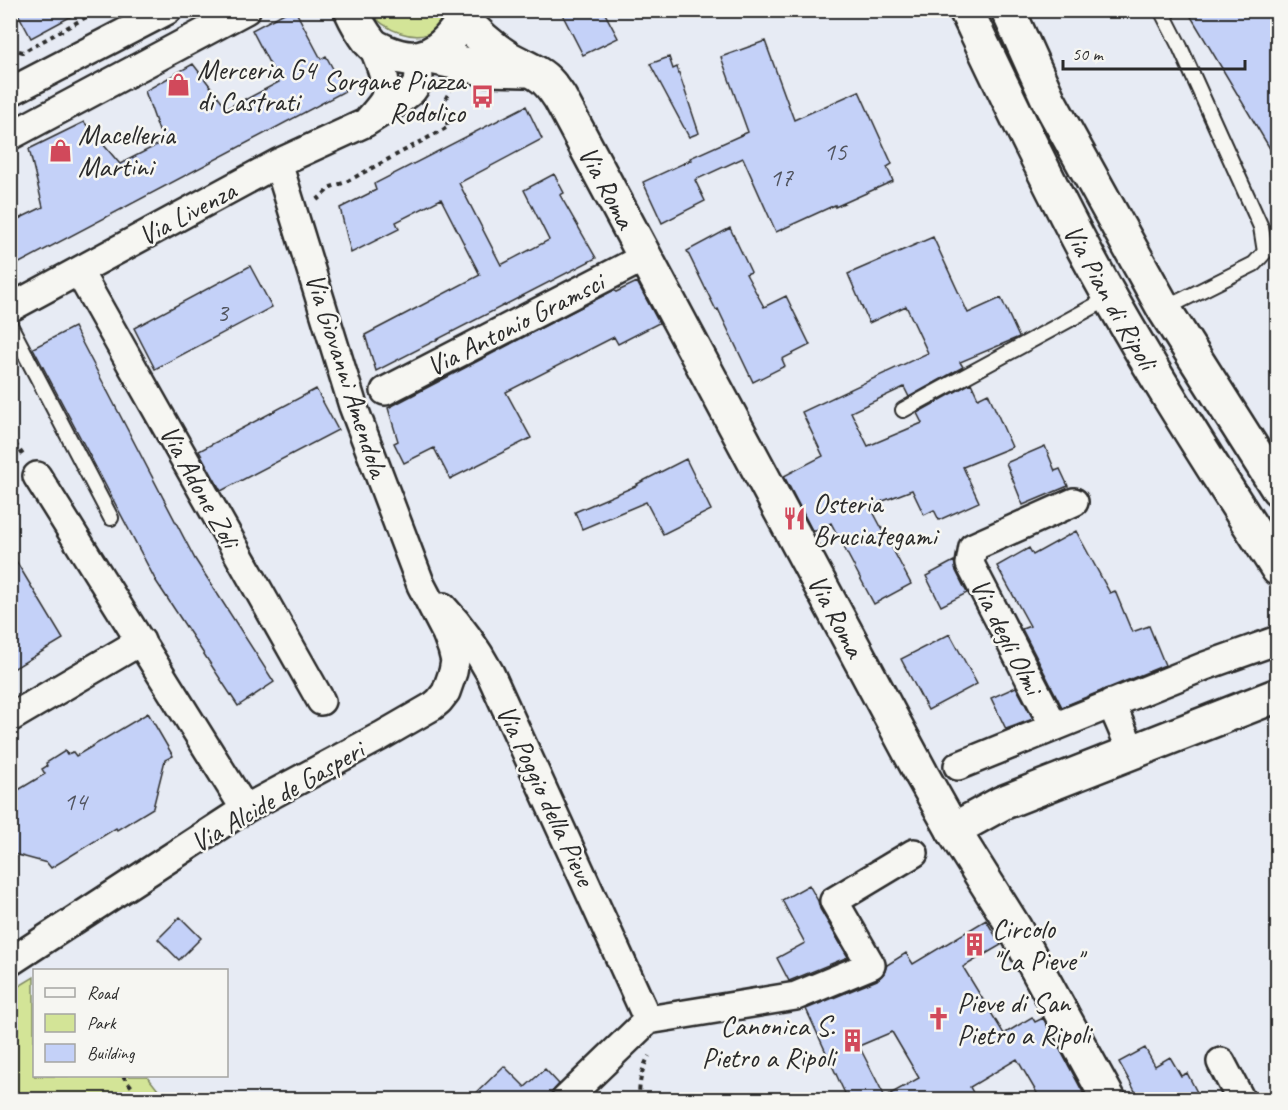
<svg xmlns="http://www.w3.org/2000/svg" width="1288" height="1110" viewBox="0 0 1288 1110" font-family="Caveat,sans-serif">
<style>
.green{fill:#d3e497;stroke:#7f8861;stroke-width:1.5}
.building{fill:#c4d1f8;stroke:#2b2b2b;stroke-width:1.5;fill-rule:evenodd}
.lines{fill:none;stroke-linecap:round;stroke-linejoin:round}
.lane-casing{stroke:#2b2b2b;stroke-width:18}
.street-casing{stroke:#2b2b2b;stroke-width:32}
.secondary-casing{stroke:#2b2b2b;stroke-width:38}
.path{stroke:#2b2b2b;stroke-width:4;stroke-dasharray:4.5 4.5;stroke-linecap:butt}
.lane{stroke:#f6f6f2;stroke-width:14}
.street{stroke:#f6f6f2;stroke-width:27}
.secondary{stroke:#f6f6f2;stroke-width:33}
.labels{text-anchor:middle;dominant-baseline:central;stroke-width:5;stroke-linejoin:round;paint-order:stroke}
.number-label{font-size:26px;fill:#51545e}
.poi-label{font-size:28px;fill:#2b2b2b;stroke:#f6f6f2;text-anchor:start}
.street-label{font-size:28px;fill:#2b2b2b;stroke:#f6f6f2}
</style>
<rect width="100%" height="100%" fill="#e7ebf4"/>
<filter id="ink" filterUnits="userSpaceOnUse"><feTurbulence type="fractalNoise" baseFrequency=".0167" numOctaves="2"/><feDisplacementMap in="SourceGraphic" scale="12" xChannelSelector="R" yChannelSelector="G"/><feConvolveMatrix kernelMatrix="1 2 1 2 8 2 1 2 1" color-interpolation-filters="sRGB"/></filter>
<g filter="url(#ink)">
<!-- green -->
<path class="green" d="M 370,11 L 440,11 C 441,18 441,23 436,28 C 419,46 381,29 370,11 Z
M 34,977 L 34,1076 L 147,1076 L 165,1099 L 11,1099 L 11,991 Z"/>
<!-- building -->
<path class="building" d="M 16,10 L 83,10 L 31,38 Z
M 290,10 L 295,10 L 321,59 L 326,56 L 345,91 L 10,268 L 10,223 L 43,207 L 29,149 L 84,122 L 120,164 L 163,142 L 145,91 L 193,64 L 227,108 L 245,99 L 245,100 L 279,82 L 252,30 Z
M 560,10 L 603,10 L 618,38 L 583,55 Z
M 1187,10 L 1278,10 L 1278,162 Z
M 765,41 L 794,120 L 859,91 L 892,164 L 887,167 L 893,181 L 835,207 L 835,205 L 776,232 L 743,158 L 695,180 L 705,201 L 662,223 L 643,182 L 691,160 L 690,158 L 748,132 L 721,57 Z
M 669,57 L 673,69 L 677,67 L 699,133 L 689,137 L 650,64 Z
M 526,106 L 542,139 L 459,183 L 501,265 L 549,240 L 524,190 L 554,174 L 564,193 L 560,195 L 596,258 L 376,371 L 365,335 L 480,275 L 441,199 L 396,222 L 399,229 L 351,253 L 340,208 L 376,190 L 374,184 Z
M 730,228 L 751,272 L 746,274 L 764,307 L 786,296 L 810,345 L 782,359 L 785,366 L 753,382 L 718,309 L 716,310 L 687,251 Z
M 933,237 L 968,313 L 1001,298 L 1019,337 L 960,362 L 963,367 L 909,397 L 904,387 L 851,412 L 868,446 L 922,423 L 917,413 L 971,383 L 978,398 L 988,393 L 1012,447 L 963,467 L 979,502 L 939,520 L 934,510 L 924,515 L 912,490 L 870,506 L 911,584 L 874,604 L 831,523 L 813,532 L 784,476 L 823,456 L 802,412 L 928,353 L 906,306 L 869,323 L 848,274 Z
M 250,266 L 272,307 L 155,369 L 134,328 Z
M 637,282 L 659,323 L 618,344 L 614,337 L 506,392 L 531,438 L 450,479 L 434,448 L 404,463 L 394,443 L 398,441 L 388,408 L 614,290 L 616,292 Z
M 74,327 L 195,559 L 274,682 L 238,706 L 156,581 L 33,348 Z
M 316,389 L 338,430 L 221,491 L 199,451 Z
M 1045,446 L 1055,471 L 1060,469 L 1068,486 L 1023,505 L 1006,463 Z
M 686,459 L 711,510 L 663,534 L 646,502 L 582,529 L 575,512 L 638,485 L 637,484 Z
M 1076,531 L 1110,593 L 1115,591 L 1132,632 L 1149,626 L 1165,665 L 1062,707 L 1022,629 L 1030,626 L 997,566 L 1029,548 L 1033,555 Z
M 10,551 L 63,639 L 10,671 Z
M 954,561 L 956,571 L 967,593 L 941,606 L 926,576 Z
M 950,634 L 977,684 L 928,710 L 901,659 Z
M 1016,687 L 1033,719 L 1006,729 L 991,698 Z
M 148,713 L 173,756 L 165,760 L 153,808 L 117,830 L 116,828 L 51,868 L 47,863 L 10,853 L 10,795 L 45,774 L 42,769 L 47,766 L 46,763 L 65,751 L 67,754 L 73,752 L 76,756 Z
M 809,885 L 818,901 L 820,909 L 848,957 L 789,981 L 777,958 L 805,943 L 782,900 Z
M 180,917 L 201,938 L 179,960 L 158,939 Z
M 986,920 L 1001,945 L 963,967 L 1004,1034 L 1032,1017 L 1035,1022 L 1043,1018 L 1087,1100 L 1041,1100 L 1017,1059 L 970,1087 L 977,1100 L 848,1100 L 806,1009 L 877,980 L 884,973 L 887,965 L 906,953 L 913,964 ZM 892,1032 L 919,1078 L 885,1097 L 859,1046 Z
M 1145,1048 L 1155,1066 L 1170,1057 L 1181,1076 L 1187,1073 L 1201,1100 L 1140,1100 L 1119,1062 Z
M 504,1066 L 525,1087 L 545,1069 L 559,1084 L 550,1095 L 550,1100 L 469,1100 Z"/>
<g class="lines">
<defs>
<path id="lane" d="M 1161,10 L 1180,47 L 1261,227 L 1265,252 L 1254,264 L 1164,309
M 10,325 L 111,518
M 903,410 L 1111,297"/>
<path id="street" d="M 10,92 L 168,10
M 369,119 C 374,113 380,107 384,100 C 391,85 377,58 372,44
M 10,136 L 246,10
M 79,272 L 321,701
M 10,308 L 278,163 L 365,123 L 395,104 L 412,91 L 419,81 L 418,59
M 385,391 L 645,257
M 37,476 L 245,809
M 443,607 C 462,627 477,649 490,673 L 648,1020
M 1111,703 L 1132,752
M 10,718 L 141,641
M 1054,726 L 970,564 L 973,547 L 1074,502
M 958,766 L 1205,666 L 1278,640
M 10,962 L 245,809 L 381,736 L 433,706 L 439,701 L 446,692 L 453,672 L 455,661 L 452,649 L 446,633 L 421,585 L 353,406 L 278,163
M 1221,1062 L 1241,1100
M 565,1100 L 648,1020 L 796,996 L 871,965 L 834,901 L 914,853"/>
<g id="secondary">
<path d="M 351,10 C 356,21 363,33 370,42 C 374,47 381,50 386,52 C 412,63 430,60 449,39 C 457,30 464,22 462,10"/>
<path id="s1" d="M 966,10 C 1005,92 1044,175 1087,255 C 1145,363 1212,466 1278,569"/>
<path d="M 1008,10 L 1049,101 L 1164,309 L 1278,489"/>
<path id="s2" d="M 463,18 C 476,34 491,47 508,58 C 518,64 529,68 538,74 C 547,79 554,89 560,98 L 922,775 L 953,830 L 1014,927 L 1109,1100"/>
<path d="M 427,56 L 487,69 L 525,70"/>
<path d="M 953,830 L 1002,803 L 1278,695"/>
</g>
</defs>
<!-- lane casing -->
<use href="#lane" class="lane-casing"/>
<!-- street casing -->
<use href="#street" class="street-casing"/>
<!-- secondary casing -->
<use href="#secondary" class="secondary-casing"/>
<!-- path -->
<path class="path" d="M 10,49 L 12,49 L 23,52 L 99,10
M 317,200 L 331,187 L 346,182 L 448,127 L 443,104 L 450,90
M 10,436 L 23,455
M 123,1076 L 142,1100
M 639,1100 C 639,1084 641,1070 649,1056"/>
<!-- lane -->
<use href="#lane" class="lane"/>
<!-- street -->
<use href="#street" class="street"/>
<!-- secondary -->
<use href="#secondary" class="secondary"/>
</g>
</g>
<!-- icons -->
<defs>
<symbol id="shop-bare" viewBox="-9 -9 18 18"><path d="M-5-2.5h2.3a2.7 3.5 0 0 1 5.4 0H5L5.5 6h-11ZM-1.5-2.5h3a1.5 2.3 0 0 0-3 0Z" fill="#d1495b" stroke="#f6f6f2" stroke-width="2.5" paint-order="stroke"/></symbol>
<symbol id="bus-bare" viewBox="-9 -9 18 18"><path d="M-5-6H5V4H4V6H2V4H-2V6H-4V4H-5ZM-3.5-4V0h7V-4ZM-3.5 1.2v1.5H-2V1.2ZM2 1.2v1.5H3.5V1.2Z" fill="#d1495b" stroke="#f6f6f2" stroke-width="2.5" paint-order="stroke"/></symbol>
<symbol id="restaurant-bare" viewBox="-9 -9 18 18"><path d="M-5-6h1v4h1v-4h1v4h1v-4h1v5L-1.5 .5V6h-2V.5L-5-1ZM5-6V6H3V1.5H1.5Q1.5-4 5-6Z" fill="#d1495b" stroke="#f6f6f2" stroke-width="2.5" paint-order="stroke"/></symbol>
<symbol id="building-bare" viewBox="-9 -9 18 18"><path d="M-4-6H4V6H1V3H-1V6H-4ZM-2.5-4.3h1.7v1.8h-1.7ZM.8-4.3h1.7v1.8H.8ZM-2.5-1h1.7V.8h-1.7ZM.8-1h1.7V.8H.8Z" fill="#d1495b" stroke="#f6f6f2" stroke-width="2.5" paint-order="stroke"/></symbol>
<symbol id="church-bare" viewBox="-9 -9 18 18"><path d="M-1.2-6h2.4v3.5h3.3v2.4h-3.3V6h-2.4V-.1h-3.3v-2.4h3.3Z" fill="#d1495b" stroke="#f6f6f2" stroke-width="2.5" paint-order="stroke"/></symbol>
</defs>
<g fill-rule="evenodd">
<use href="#shop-bare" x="162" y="68" width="33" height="33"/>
<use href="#bus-bare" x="466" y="80" width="33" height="33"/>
<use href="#shop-bare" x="44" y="134" width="33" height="33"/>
<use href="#restaurant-bare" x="778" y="502" width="33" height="33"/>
<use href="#building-bare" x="958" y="928" width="33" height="33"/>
<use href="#church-bare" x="922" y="1002" width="33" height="33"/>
<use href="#building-bare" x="836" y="1024" width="33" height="33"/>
</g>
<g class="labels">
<!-- number labels -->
<g class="number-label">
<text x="835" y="151">15</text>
<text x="781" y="177">17</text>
<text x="222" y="312">3</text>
<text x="75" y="801">14</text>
</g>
<!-- poi labels -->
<g class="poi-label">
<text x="197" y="69">Merceria G4<tspan x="197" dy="32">di Castrati</tspan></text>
<text x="465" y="80" text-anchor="end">Sorgane Piazza<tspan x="465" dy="32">Rodolico</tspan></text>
<text x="78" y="134">Macelleria<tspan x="78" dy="32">Martini</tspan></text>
<text x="813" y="503">Osteria<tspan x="813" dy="32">Bruciategami</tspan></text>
<text x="992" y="928">Circolo<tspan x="992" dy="32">"La Pieve"</tspan></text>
<text x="957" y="1002">Pieve di San<tspan x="957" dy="32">Pietro a Ripoli</tspan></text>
<text x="835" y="1025" text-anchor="end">Canonica S.<tspan x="835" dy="32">Pietro a Ripoli</tspan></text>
</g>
<!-- street labels -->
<g class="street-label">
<text stroke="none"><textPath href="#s2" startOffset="228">Via Roma</textPath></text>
<text transform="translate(187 213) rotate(-28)">Via Livenza</text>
<text stroke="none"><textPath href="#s1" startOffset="321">Via Pian di Ripoli</textPath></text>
<text transform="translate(515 324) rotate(-27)">Via Antonio Gramsci</text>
<text transform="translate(347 375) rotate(72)">Via Giovanni Amendola</text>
<text transform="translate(200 486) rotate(61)">Via Adone Zoli</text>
<text stroke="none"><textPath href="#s2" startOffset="714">Via Roma</textPath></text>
<text transform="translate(1007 636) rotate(63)">Via degli Olmi</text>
<text transform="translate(546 795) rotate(65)">Via Poggio della Pieve</text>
<text transform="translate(277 796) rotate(-30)">Via Alcide de Gasperi</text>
</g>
</g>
<!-- margin -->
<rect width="1288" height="1110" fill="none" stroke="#f6f6f2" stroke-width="36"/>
<rect x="18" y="18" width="1252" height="1074" fill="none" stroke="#2b2b2b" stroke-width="2" filter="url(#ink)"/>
<!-- legend -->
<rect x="33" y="969" width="195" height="108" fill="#f6f6f2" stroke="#a5a5a2" stroke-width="1.5"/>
<rect x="45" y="988" width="30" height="9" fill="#f6f6f2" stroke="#a5a5a2" stroke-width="1.5"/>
<text x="87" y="999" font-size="18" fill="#2b2b2b">Road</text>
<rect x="45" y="1014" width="30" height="18" fill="#d3e497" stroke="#a5a5a2" stroke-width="1.5"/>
<text x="87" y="1029" font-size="18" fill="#2b2b2b">Park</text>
<rect x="45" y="1044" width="30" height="18" fill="#c4d1f8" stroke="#a5a5a2" stroke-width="1.5"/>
<text x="87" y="1059" font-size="18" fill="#2b2b2b">Building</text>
<!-- scale -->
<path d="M1063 60v9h182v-9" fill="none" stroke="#2b2b2b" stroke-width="3"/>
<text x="1072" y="60" font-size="18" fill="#2b2b2b" stroke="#f6f6f2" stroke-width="4.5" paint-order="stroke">50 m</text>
</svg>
